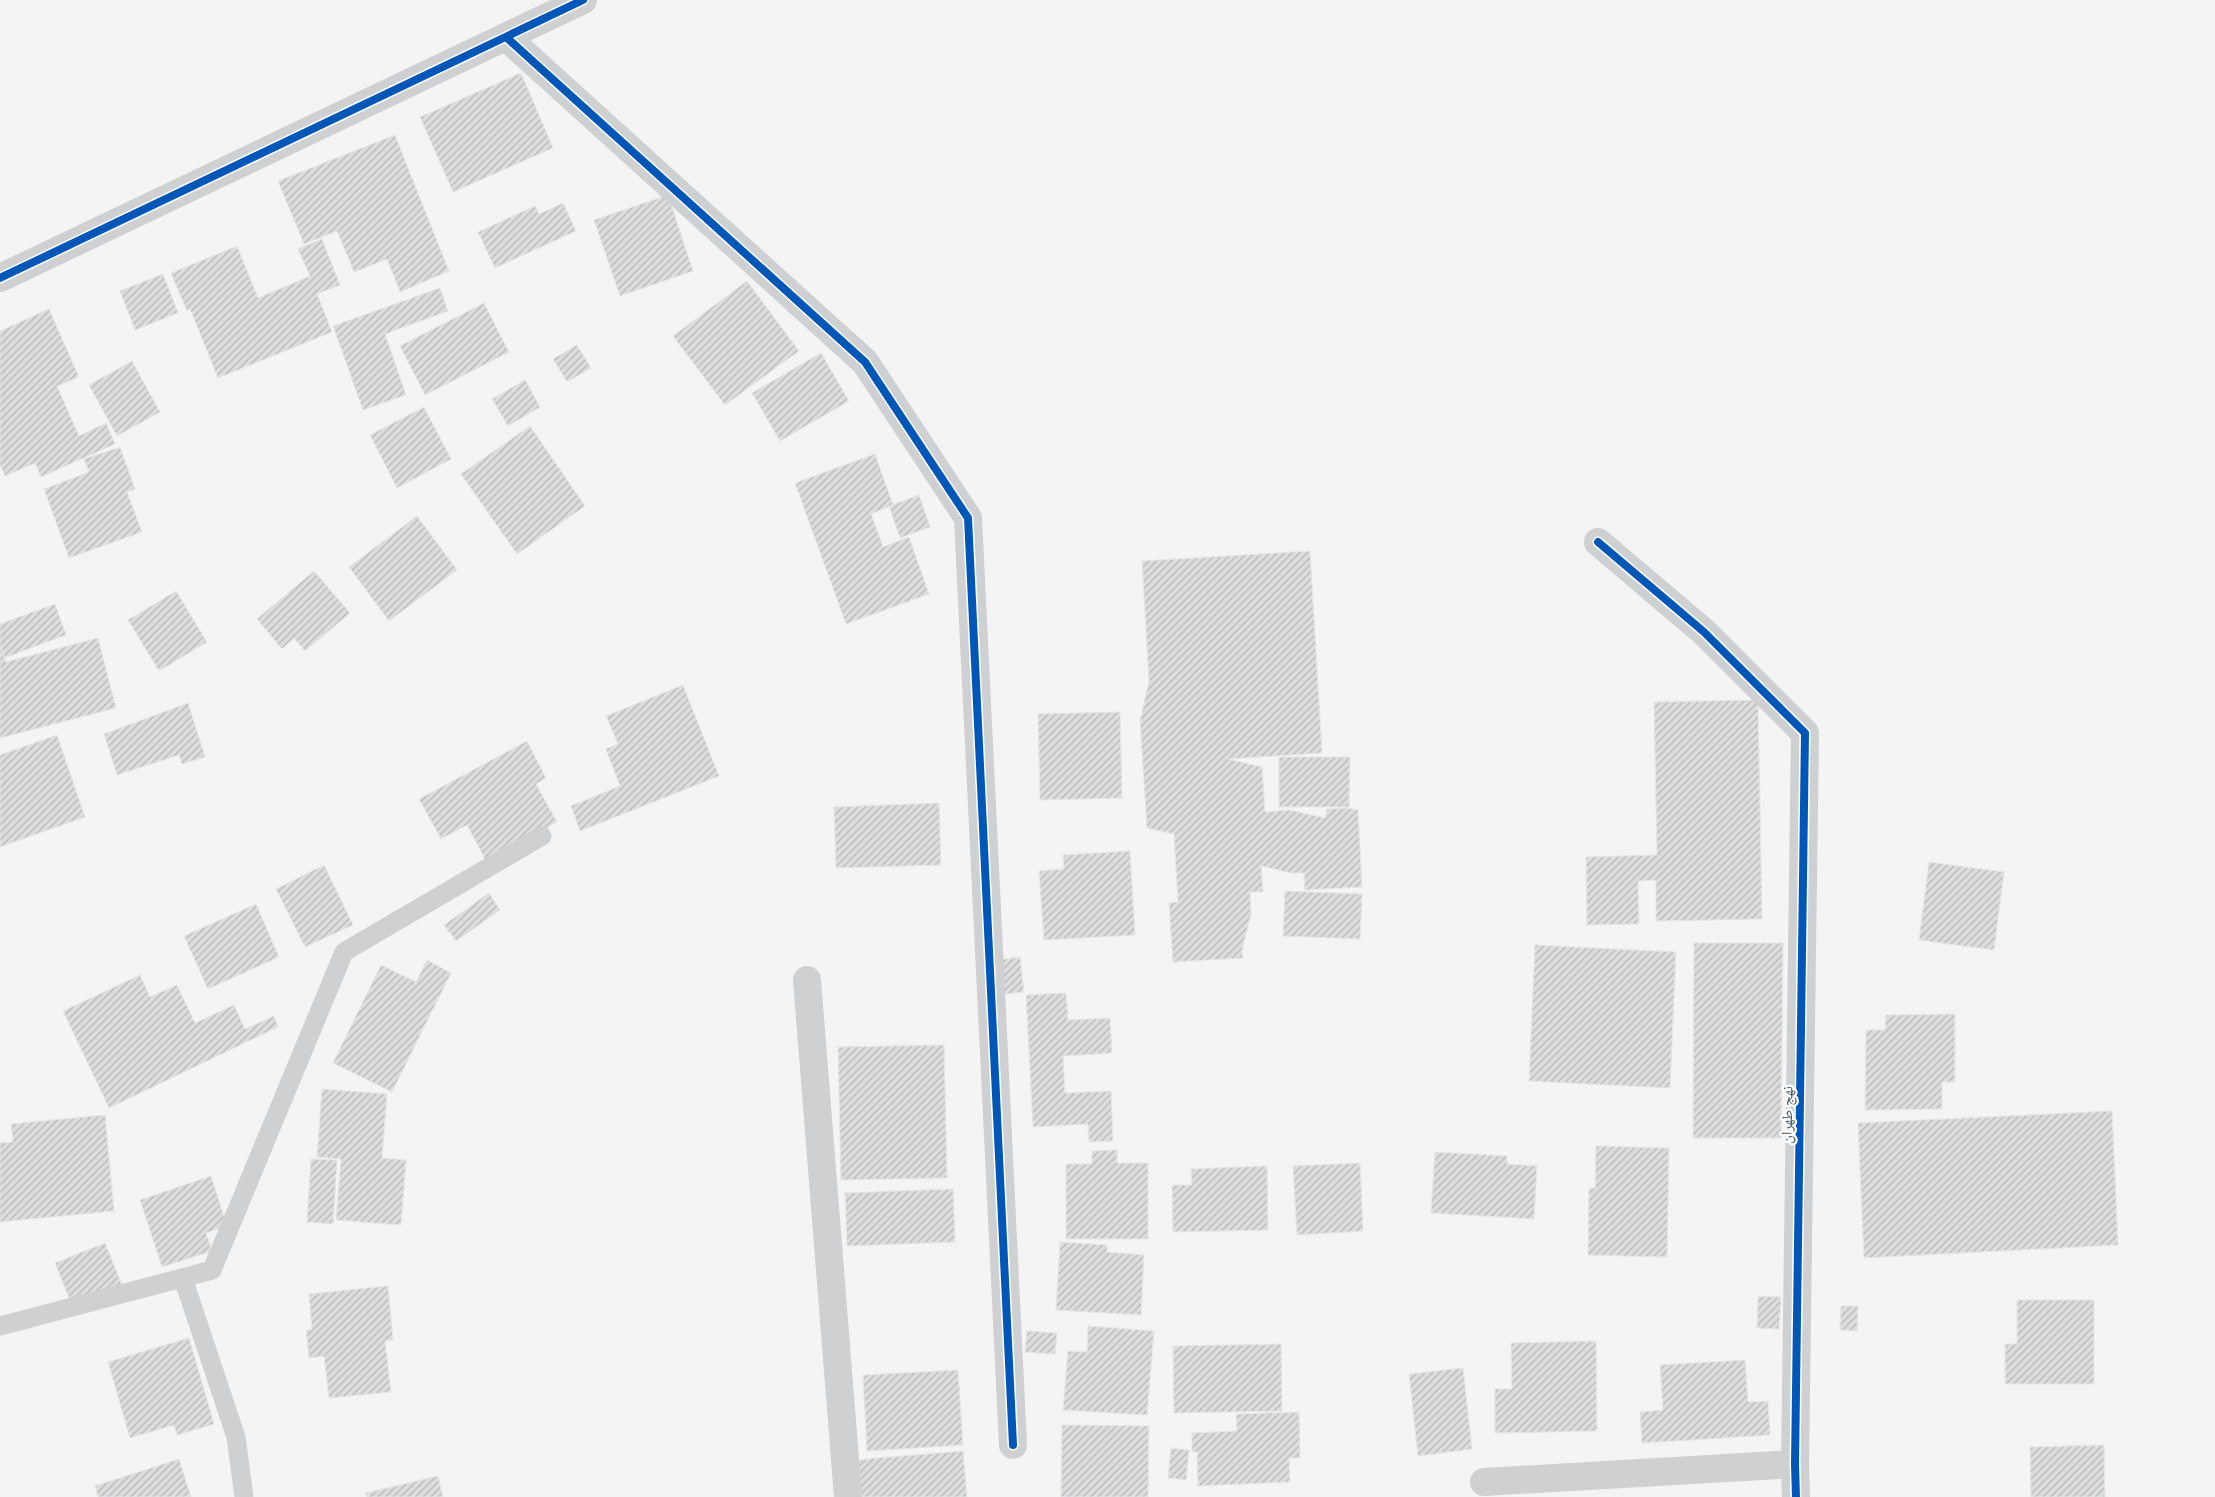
<svg xmlns="http://www.w3.org/2000/svg" width="2215" height="1497" viewBox="0 0 2215 1497" font-family="'Noto Sans','Noto Naskh Arabic',sans-serif">
<style>
.building{fill:url(#building-hatch);stroke:#e5e6e7}
.lines{fill:none;stroke-linecap:round;stroke-linejoin:round}
.service{stroke:#ced0d2;stroke-width:19}
.minor{stroke:#ced0d2;stroke-width:28}
.cycleway-casing{stroke:#fff;stroke-width:11}
.cycleway{stroke:#0057b8;stroke-width:8}
.labels{text-anchor:middle;dominant-baseline:central;stroke-width:4.5;stroke-linejoin:round;paint-order:stroke}
.street-label{font-size:15px;fill:#4a5661;stroke:#fff}
</style>
<defs>
<pattern id="building-hatch" width="6" height="6" patternUnits="userSpaceOnUse" patternTransform="scale(1.25)"><rect width="6" height="6" fill="#ddddde"/><path d="M-1 1l2-2M0 6l6-6M5 7l2-2" fill="none" stroke="#b5b6b7"/></pattern>
</defs>
<rect width="100%" height="100%" fill="#f4f4f4"/>
<!-- building -->
<path class="building" d="M 521,73 L 553,148 L 453,192 L 420,117 Z
M 395,135 L 449,271 L 400,292 L 387,259 L 354,272 L 337,231 L 304,244 L 278,181 Z
M 668,195 L 693,271 L 620,296 L 594,220 Z
M 563,203 L 576,231 L 495,268 L 478,232 L 535,206 L 539,214 Z
M 322,239 L 340,285 L 317,294 L 332,332 L 218,378 L 190,309 L 187,311 L 171,273 L 237,246 L 258,298 L 310,276 L 298,249 Z
M 163,274 L 178,313 L 135,330 L 120,291 Z
M 747,281 L 799,351 L 725,405 L 673,336 Z
M 440,288 L 448,311 L 385,334 L 406,395 L 363,410 L 333,326 Z
M 484,303 L 509,352 L 425,395 L 400,346 Z
M 49,309 L 79,377 L 57,386 L 79,436 L 106,423 L 115,444 L 41,477 L 35,463 L 5,476 L 0,465 L 0,331 Z
M 577,345 L 591,368 L 567,382 L 553,359 Z
M 821,353 L 849,401 L 780,441 L 752,393 Z
M 132,361 L 160,412 L 117,436 L 89,385 Z
M 525,380 L 540,407 L 508,426 L 492,399 Z
M 424,407 L 451,459 L 397,488 L 370,435 Z
M 530,426 L 585,506 L 517,554 L 461,474 Z
M 120,447 L 135,489 L 127,492 L 142,532 L 69,558 L 44,489 L 89,472 L 84,459 Z
M 875,454 L 893,505 L 871,514 L 883,547 L 909,537 L 929,594 L 846,624 L 795,483 Z
M 919,495 L 930,527 L 900,538 L 889,506 Z
M 417,516 L 457,570 L 389,621 L 349,567 Z
M 1310,551 L 1322,753 L 1228,759 L 1262,767 L 1265,812 L 1289,810 L 1325,818 L 1327,809 L 1347,808 L 1358,810 L 1362,887 L 1305,890 L 1304,873 L 1291,873 L 1261,866 L 1263,892 L 1250,892 L 1251,914 L 1242,950 L 1243,958 L 1173,962 L 1169,903 L 1178,902 L 1174,834 L 1147,828 L 1140,721 L 1149,681 L 1142,561 Z
M 314,571 L 350,613 L 305,651 L 294,638 L 282,649 L 257,619 Z
M 176,591 L 207,642 L 159,671 L 128,620 Z
M 55,604 L 66,635 L 4,658 L 0,649 L 0,624 Z
M 98,638 L 116,708 L 0,738 L 0,648 L 2,648 L 6,662 Z
M 683,685 L 719,776 L 580,831 L 571,806 L 620,786 L 606,749 L 618,744 L 606,716 Z
M 1758,700 L 1762,919 L 1656,921 L 1656,880 L 1638,881 L 1639,924 L 1587,925 L 1586,857 L 1657,855 L 1654,702 Z
M 188,703 L 205,757 L 182,764 L 179,755 L 117,775 L 104,734 Z
M 1120,712 L 1122,798 L 1040,800 L 1038,714 Z
M 57,735 L 85,817 L 0,847 L 0,755 Z
M 527,741 L 546,778 L 536,784 L 557,822 L 486,861 L 467,825 L 441,839 L 419,799 Z
M 1279,757 L 1350,757 L 1349,807 L 1279,807 Z
M 939,803 L 941,865 L 836,868 L 834,807 Z
M 1130,851 L 1135,935 L 1044,940 L 1039,871 L 1064,869 L 1063,855 Z
M 1929,862 L 2004,872 L 1994,950 L 1919,940 Z
M 324,865 L 353,925 L 305,947 L 276,889 Z
M 1285,891 L 1362,894 L 1360,939 L 1283,936 Z
M 489,893 L 500,910 L 456,941 L 444,925 Z
M 256,904 L 279,957 L 208,989 L 184,936 Z
M 1694,943 L 1783,943 L 1781,1138 L 1693,1138 Z
M 1535,945 L 1676,952 L 1670,1088 L 1529,1081 Z
M 1020,957 L 1024,992 L 997,995 L 992,961 Z
M 427,960 L 451,973 L 392,1092 L 333,1063 L 381,965 L 416,982 Z
M 140,975 L 150,997 L 177,985 L 195,1023 L 234,1005 L 245,1029 L 274,1016 L 278,1027 L 109,1108 L 63,1011 Z
M 1066,993 L 1068,1020 L 1110,1018 L 1112,1053 L 1063,1056 L 1065,1093 L 1111,1091 L 1113,1141 L 1089,1142 L 1088,1124 L 1033,1127 L 1026,995 Z
M 1955,1014 L 1955,1082 L 1942,1082 L 1942,1109 L 1865,1110 L 1866,1030 L 1885,1030 L 1886,1015 Z
M 944,1045 L 947,1178 L 841,1180 L 838,1047 Z
M 322,1089 L 387,1094 L 382,1158 L 406,1160 L 401,1225 L 336,1220 L 341,1159 L 317,1157 Z
M 2112,1111 L 2118,1245 L 1864,1258 L 1858,1123 Z
M 105,1115 L 114,1211 L 0,1222 L 0,1143 L 13,1142 L 11,1124 Z
M 1596,1146 L 1669,1148 L 1667,1257 L 1588,1255 L 1589,1188 L 1595,1188 Z
M 1117,1150 L 1117,1163 L 1148,1163 L 1148,1239 L 1066,1239 L 1066,1164 L 1092,1164 L 1092,1151 Z
M 1435,1152 L 1507,1156 L 1507,1164 L 1537,1166 L 1534,1219 L 1431,1213 Z
M 311,1159 L 337,1160 L 333,1224 L 307,1222 Z
M 1360,1163 L 1363,1231 L 1297,1235 L 1293,1166 Z
M 1267,1166 L 1268,1230 L 1173,1232 L 1172,1185 L 1192,1185 L 1191,1169 Z
M 211,1176 L 227,1226 L 206,1233 L 212,1251 L 162,1267 L 140,1200 Z
M 953,1189 L 955,1242 L 847,1246 L 845,1193 Z
M 1060,1242 L 1107,1245 L 1107,1252 L 1144,1255 L 1141,1315 L 1056,1310 Z
M 105,1243 L 122,1285 L 72,1305 L 55,1263 Z
M 388,1286 L 393,1340 L 385,1341 L 391,1392 L 329,1398 L 324,1356 L 309,1358 L 306,1330 L 312,1329 L 309,1294 Z
M 1758,1296 L 1781,1297 L 1779,1329 L 1757,1328 Z
M 2017,1300 L 2094,1300 L 2094,1384 L 2005,1384 L 2005,1344 L 2017,1344 Z
M 1841,1306 L 1858,1306 L 1857,1331 L 1840,1330 Z
M 1088,1326 L 1154,1331 L 1147,1415 L 1063,1410 L 1068,1351 L 1087,1352 Z
M 1027,1331 L 1057,1333 L 1055,1354 L 1025,1352 Z
M 189,1338 L 214,1424 L 177,1435 L 174,1425 L 130,1438 L 108,1362 Z
M 1596,1341 L 1597,1431 L 1495,1433 L 1495,1389 L 1512,1389 L 1511,1343 Z
M 1281,1344 L 1282,1411 L 1174,1413 L 1173,1346 Z
M 1745,1360 L 1748,1402 L 1768,1401 L 1770,1435 L 1642,1443 L 1640,1412 L 1663,1410 L 1660,1365 Z
M 1463,1368 L 1472,1449 L 1418,1456 L 1409,1374 Z
M 958,1370 L 963,1445 L 867,1451 L 863,1375 Z
M 1299,1412 L 1300,1458 L 1289,1458 L 1290,1482 L 1198,1486 L 1197,1452 L 1192,1452 L 1192,1433 L 1237,1431 L 1236,1414 Z
M 1062,1425 L 1149,1426 L 1148,1497 L 1061,1497 Z
M 2104,1445 L 2105,1497 L 2031,1497 L 2030,1447 Z
M 1171,1448 L 1189,1450 L 1186,1480 L 1168,1478 Z
M 963,1451 L 967,1497 L 857,1497 L 854,1460 Z
M 179,1459 L 191,1497 L 98,1497 L 95,1486 Z
M 438,1476 L 443,1497 L 367,1497 L 366,1493 Z"/>
<g class="lines">
<!-- service -->
<path class="service" d="M 183,1278 L 236,1437 L 244,1497
M 0,1326 L 212,1270 L 344,952 L 542,836"/>
<!-- minor -->
<path class="minor" d="M 506,37 L 865,362 L 968,518 L 1013,1445
M 0,278 L 583,0
M 1598,542 L 1704,632 L 1805,733 L 1795,1464 L 1796,1497
M 807,980 L 848,1497
M 1484,1482 L 1795,1464"/>
<defs>
<path id="cycleway" d="M 506,37 L 865,362 L 968,518 L 1013,1445
M 0,278 L 583,0
M 1598,542 L 1704,632 L 1805,733 L 1795,1464 L 1796,1497"/>
</defs>
<!-- cycleway casing -->
<use href="#cycleway" class="cycleway-casing"/>
<!-- cycleway -->
<use href="#cycleway" class="cycleway"/>
</g>
<g class="labels">
<!-- street labels -->
<g class="street-label">
<text transform="translate(1786 1115) rotate(-89)">نهج طهران</text>
</g>
</g>
</svg>
